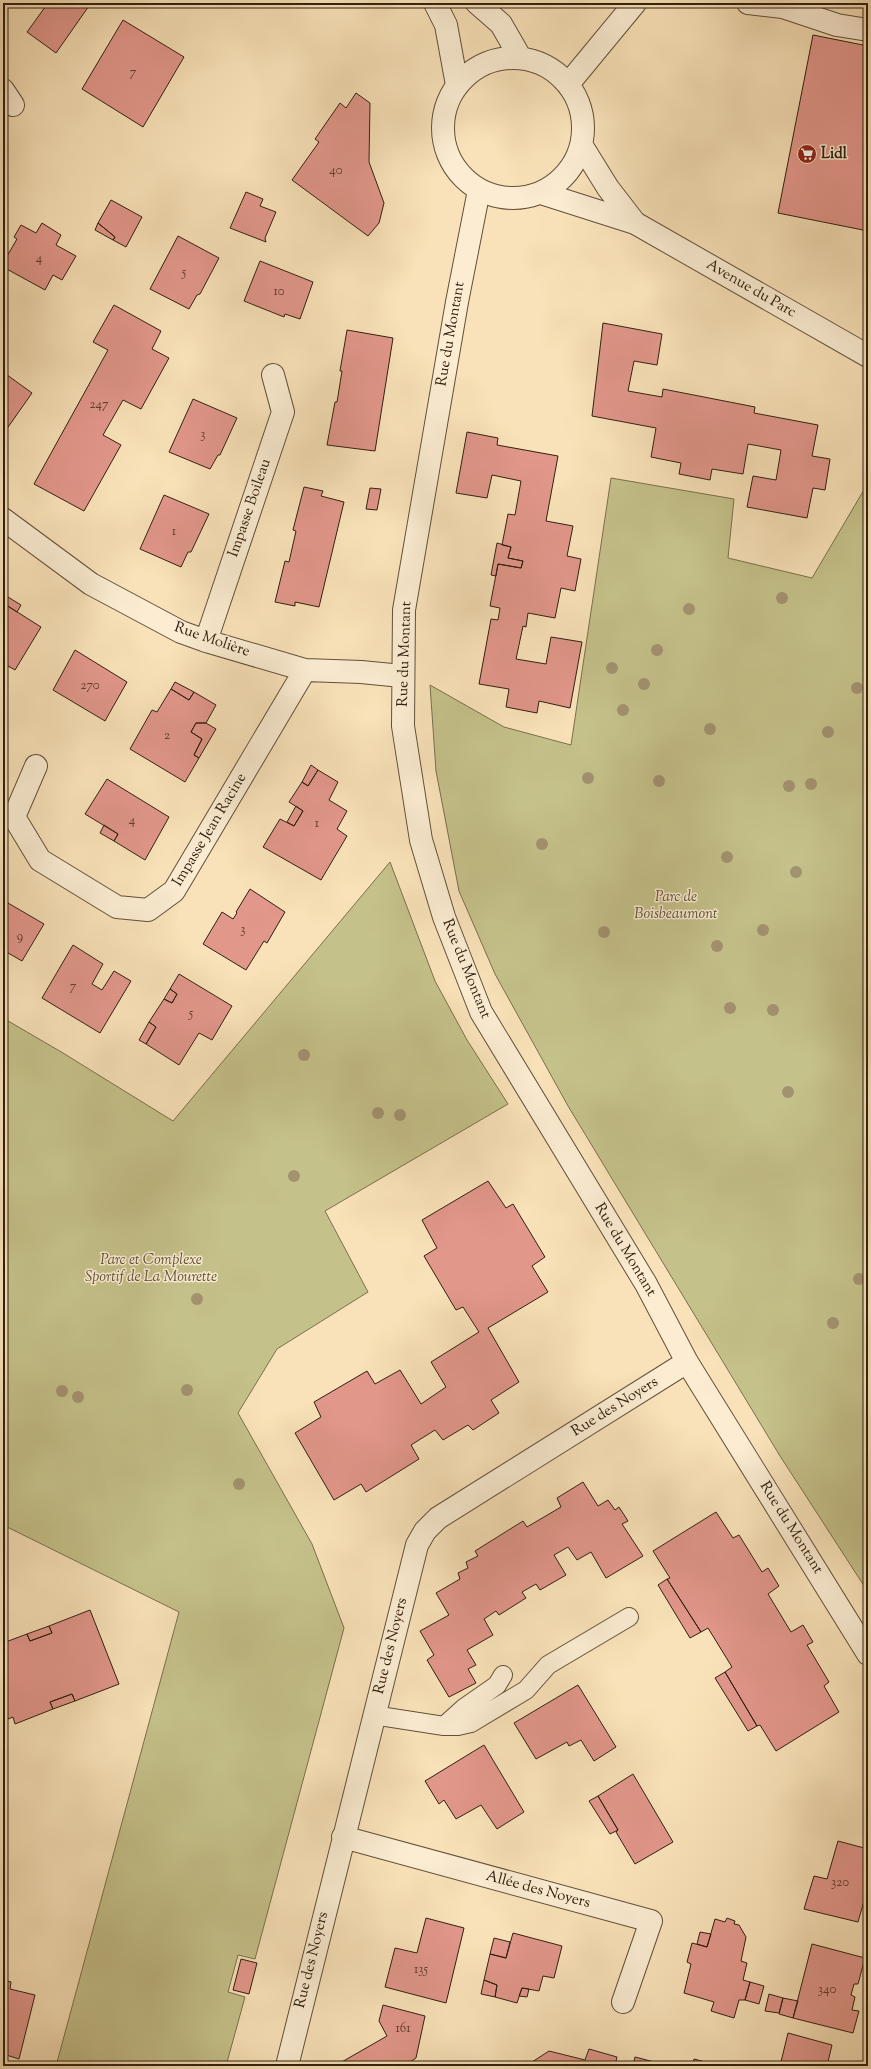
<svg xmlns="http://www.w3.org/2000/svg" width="871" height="2069" viewBox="0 0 871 2069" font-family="'Sorts Mill Goudy',serif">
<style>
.green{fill:#c5c18a;stroke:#7a704d}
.building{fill:#e2978b;stroke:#302010}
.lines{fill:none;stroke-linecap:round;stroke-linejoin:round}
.lane-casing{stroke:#62503a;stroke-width:20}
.street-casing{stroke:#62503a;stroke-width:24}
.lane{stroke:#fbecd2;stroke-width:18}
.street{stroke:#fbecd2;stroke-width:22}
.tree{fill:#a39270}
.labels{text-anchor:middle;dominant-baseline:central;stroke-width:3;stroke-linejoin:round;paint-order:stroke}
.number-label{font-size:13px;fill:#5c3e2f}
.poi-label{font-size:15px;font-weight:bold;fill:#302010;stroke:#fbecd2;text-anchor:start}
.street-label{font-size:15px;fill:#302010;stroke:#fbecd2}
.park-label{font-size:15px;font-style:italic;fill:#5d5035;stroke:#fbecd2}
</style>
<rect width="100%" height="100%" fill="#f9e2b9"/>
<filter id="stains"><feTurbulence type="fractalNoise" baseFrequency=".005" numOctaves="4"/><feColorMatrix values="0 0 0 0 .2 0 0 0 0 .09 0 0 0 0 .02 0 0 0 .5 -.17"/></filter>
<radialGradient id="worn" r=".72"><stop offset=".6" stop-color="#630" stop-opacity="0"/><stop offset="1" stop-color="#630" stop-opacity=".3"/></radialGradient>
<!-- green -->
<path class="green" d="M 611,478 L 734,499 L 728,558 L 812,578 L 868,483 L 868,1592 L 780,1456 L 568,1106 L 495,974 L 459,891 L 436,771 L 430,685 L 504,727 L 571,745 Z
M 390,862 L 435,981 L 467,1040 L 508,1104 L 325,1211 L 368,1292 L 277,1349 L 238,1413 L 312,1544 L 344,1628 L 255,1959 L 238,1955 L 228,1992 L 245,1997 L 226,2066 L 56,2066 L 179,1612 L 3,1525 L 3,1018 L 63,1053 L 173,1121 Z"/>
<!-- building -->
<path class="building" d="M 48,3 L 91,3 L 56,53 L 27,32 Z
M 123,20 L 184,57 L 143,127 L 82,89 Z
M 813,35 L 868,46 L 868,231 L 778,213 Z
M 356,93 L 370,103 L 369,162 L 384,203 L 379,223 L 368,236 L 292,180 L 319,142 L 315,139 L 340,103 L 346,108 Z
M 246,192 L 263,199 L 260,206 L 276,212 L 265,238 L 266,242 L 230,228 Z
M 111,200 L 142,217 L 126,247 L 113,240 L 115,237 L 98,223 Z
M 42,223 L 61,235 L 56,245 L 76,256 L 62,280 L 53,275 L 45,290 L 3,267 L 3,263 L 17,239 L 14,237 L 21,225 L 36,233 Z
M 98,223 L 115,237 L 113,240 L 95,230 Z
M 178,236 L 219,258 L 200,294 L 197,295 L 189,309 L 150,289 Z
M 260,261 L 313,282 L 300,319 L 285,314 L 284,317 L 244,301 Z
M 114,305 L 161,331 L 152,349 L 169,358 L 141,409 L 123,400 L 103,435 L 121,445 L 84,511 L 34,484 L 108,350 L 93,342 Z
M 603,323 L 662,334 L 657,365 L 634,361 L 628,391 L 662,397 L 663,389 L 755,407 L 754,413 L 818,425 L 812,456 L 830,459 L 825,490 L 813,488 L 807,518 L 747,507 L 753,476 L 776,480 L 781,450 L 748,444 L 743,474 L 712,469 L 710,480 L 679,474 L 681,463 L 651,457 L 656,428 L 592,416 Z
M 347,330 L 393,338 L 375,451 L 327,445 L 335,402 L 337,402 L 342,371 L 340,371 Z
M 3,372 L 32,393 L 6,430 L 3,428 Z
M 193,399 L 237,418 L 220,455 L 218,455 L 210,469 L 169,452 Z
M 467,432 L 498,438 L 497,445 L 558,456 L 546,521 L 573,526 L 567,556 L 581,559 L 575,591 L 561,588 L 555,618 L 528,613 L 526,627 L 523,626 L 516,659 L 546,664 L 551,637 L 582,642 L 570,708 L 539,701 L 537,713 L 506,707 L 509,689 L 479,684 L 491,619 L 498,620 L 500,608 L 490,606 L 498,564 L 521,568 L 523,561 L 508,558 L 511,547 L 502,545 L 508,514 L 515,515 L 521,481 L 492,475 L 487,498 L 456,493 Z
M 304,487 L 323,491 L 321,496 L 344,502 L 319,607 L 295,602 L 295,606 L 275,602 L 285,561 L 289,562 L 296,531 L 293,530 Z
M 370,488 L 381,489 L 377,510 L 366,509 Z
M 164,495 L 209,514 L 191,552 L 188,552 L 181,567 L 140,549 Z
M 497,543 L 511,547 L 508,558 L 523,561 L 521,568 L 498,564 L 496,576 L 491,575 Z
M 3,594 L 21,605 L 17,612 L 3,603 Z
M 3,603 L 41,627 L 15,670 L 3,663 Z
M 75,650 L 127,682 L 105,721 L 53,690 Z
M 175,682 L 194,692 L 189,700 L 171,689 Z
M 171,689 L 189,700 L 194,692 L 216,705 L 206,723 L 196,723 L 191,732 L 202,739 L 194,755 L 199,758 L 185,782 L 130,749 L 152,710 L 157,712 Z
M 196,723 L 206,723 L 216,729 L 199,758 L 194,755 L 202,739 L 191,732 Z
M 311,765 L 318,770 L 308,786 L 302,782 Z
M 318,770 L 338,782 L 329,800 L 347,811 L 337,829 L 347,836 L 321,880 L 263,847 L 280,819 L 294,826 L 303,811 L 289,802 L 302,782 L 308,786 Z
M 107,779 L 169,817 L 145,860 L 114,841 L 118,834 L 85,814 Z
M 296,806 L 303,811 L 294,826 L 287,822 Z
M 104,825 L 118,834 L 114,841 L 100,833 Z
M 250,889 L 285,912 L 267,943 L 264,941 L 246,970 L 203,944 L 222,912 L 233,919 L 237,913 L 236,912 Z
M 8,903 L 44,924 L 22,961 L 3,950 L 3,904 L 6,906 Z
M 73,945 L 103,964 L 92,984 L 102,990 L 114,971 L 131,981 L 100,1033 L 42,998 Z
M 179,974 L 232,1006 L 212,1040 L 199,1033 L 179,1065 L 146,1044 L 156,1027 L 149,1022 L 164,999 L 172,1003 L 177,994 L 170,989 Z
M 170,989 L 177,994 L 172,1003 L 164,999 Z
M 149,1022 L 156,1027 L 146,1044 L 139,1040 Z
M 488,1181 L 506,1208 L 513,1204 L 545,1257 L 532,1266 L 548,1292 L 488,1328 L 519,1382 L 491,1400 L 499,1413 L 473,1430 L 468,1425 L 443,1440 L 435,1430 L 411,1445 L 419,1459 L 366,1492 L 361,1484 L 334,1500 L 295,1433 L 321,1417 L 314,1402 L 367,1371 L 375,1384 L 400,1370 L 421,1404 L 446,1387 L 431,1362 L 479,1332 L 463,1307 L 456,1310 L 424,1256 L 437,1248 L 422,1220 Z
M 583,1482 L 598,1506 L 608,1500 L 615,1510 L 619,1507 L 628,1521 L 622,1524 L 643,1556 L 606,1578 L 591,1552 L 577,1560 L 568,1547 L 554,1555 L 566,1575 L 540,1590 L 536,1584 L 522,1592 L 526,1598 L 499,1615 L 496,1611 L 484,1619 L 493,1635 L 467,1650 L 476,1665 L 468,1669 L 476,1683 L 449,1697 L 427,1660 L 434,1655 L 420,1631 L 449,1615 L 436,1593 L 460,1579 L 458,1573 L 468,1568 L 466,1562 L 478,1556 L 475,1551 L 523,1521 L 527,1527 L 561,1507 L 557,1498 Z
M 716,1512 L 733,1538 L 739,1535 L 762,1572 L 768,1568 L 779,1586 L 768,1594 L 791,1632 L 803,1625 L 813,1642 L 807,1645 L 829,1682 L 824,1686 L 839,1712 L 776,1751 L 760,1725 L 757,1726 L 725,1672 L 732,1667 L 708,1628 L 701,1632 L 667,1579 L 670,1578 L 653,1551 Z
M 667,1579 L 701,1632 L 690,1638 L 658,1585 Z
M 90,1610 L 119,1684 L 75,1701 L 72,1694 L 50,1702 L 53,1709 L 15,1724 L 13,1717 L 3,1721 L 3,1643 L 27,1634 L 30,1641 L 52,1633 L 49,1626 Z
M 49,1626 L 52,1633 L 30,1641 L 27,1634 Z
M 725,1672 L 757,1726 L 748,1731 L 715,1678 Z
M 578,1685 L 616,1747 L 594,1761 L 581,1740 L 569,1746 L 567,1742 L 536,1759 L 514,1723 Z
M 72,1694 L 75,1701 L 53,1709 L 50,1702 Z
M 484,1745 L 524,1812 L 497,1829 L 481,1805 L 456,1819 L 444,1800 L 439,1804 L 425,1781 Z
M 633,1774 L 673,1842 L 635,1864 L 616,1832 L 618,1830 L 598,1796 Z
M 598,1796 L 618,1830 L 610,1834 L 589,1801 Z
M 838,1841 L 868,1849 L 868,1887 L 858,1922 L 804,1909 L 814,1876 L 827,1879 Z
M 426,1918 L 464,1928 L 446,2003 L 385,1987 L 395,1948 L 417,1953 Z
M 727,1918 L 735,1921 L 734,1924 L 739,1925 L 746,1937 L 741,1961 L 747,1963 L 743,1980 L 750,1982 L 745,2000 L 739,2000 L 734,2018 L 711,2011 L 714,2002 L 684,1993 L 691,1964 L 687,1962 L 692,1943 L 707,1947 L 715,1919 L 725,1922 Z
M 700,1932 L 711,1934 L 707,1947 L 697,1944 Z
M 513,1933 L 562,1946 L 554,1978 L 543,1976 L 539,1991 L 522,1988 L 517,2003 L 495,1997 L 497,1985 L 484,1980 L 490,1954 L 506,1958 Z
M 494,1938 L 510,1942 L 506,1958 L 490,1954 Z
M 812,1944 L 865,1958 L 858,1984 L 854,1984 L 851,1995 L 855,1997 L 852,2010 L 859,2011 L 853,2033 L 793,2018 Z
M 241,1959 L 257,1963 L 249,1994 L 233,1990 Z
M 3,1980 L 11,1982 L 10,1989 L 35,1995 L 19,2059 L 3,2054 Z
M 484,1980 L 497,1985 L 495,1997 L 481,1994 Z
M 750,1982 L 764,1986 L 759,2004 L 745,2000 Z
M 522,1988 L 529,1989 L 527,1997 L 519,1996 Z
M 769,1994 L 783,1998 L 779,2013 L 765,2011 Z
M 783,1998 L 798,2001 L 793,2018 L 779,2014 Z
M 383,2005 L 425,2016 L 416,2058 L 404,2066 L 340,2066 L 340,2063 L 387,2036 L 379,2021 Z
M 788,2033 L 832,2045 L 827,2066 L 780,2066 Z
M 589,2049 L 617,2057 L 615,2066 L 531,2066 L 532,2062 L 549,2051 L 585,2060 Z
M 635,2057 L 662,2064 L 670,2066 L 633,2066 Z
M 694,2059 L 717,2065 L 716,2066 L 692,2066 Z"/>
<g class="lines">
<defs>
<path id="lane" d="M 373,1715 L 444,1726 L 458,1726 L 471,1723 L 526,1690 L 548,1665 L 629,1617
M 444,1726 L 464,1708 L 497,1685 L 503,1675"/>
<path id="street" d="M 435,3 L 446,25 L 457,85
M 477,3 L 501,24 L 520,57
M 748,3 L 783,7 L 837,25 L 868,30
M443 128a70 70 0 1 1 140 0a70 70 0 1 1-140 0Z
M 569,83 L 635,3
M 3,90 L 13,105
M 582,146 L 608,188 L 635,223
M 479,190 L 457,302 L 404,610 L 403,726 L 421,840 L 444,917 L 481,1012 L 646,1284 L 687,1362 L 868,1654
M 541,193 L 635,223 L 868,356
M 3,519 L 91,584 L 181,632 L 206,641 L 305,670 L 361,672 L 402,676
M 206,641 L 283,412 L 273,375
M 36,766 L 14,817 L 40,860 L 117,907 L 148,910 L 174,891 L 305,670
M 343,1837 L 651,1921 L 623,2002
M 287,2066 L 417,1545 L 425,1531 L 438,1518 L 687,1362"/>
</defs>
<!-- lane casing -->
<use href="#lane" class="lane-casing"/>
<!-- street casing -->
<use href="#street" class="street-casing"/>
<!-- lane -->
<use href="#lane" class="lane"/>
<!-- street -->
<use href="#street" class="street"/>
</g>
<!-- trees -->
<g class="tree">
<circle cx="782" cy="598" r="6"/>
<circle cx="689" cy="609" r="6"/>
<circle cx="657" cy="650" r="6"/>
<circle cx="612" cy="668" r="6"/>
<circle cx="644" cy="684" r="6"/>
<circle cx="857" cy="688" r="6"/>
<circle cx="623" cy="710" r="6"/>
<circle cx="710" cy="729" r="6"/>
<circle cx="828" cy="732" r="6"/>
<circle cx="588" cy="778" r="6"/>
<circle cx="659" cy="781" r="6"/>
<circle cx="811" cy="784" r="6"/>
<circle cx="789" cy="786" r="6"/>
<circle cx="542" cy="844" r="6"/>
<circle cx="727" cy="857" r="6"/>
<circle cx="796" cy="872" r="6"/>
<circle cx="763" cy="930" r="6"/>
<circle cx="604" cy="932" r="6"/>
<circle cx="717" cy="946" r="6"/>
<circle cx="730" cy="1008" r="6"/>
<circle cx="773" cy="1010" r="6"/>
<circle cx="304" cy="1055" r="6"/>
<circle cx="788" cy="1092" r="6"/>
<circle cx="378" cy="1113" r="6"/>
<circle cx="400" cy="1115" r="6"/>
<circle cx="294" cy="1176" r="6"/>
<circle cx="859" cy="1279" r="6"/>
<circle cx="197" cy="1299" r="6"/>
<circle cx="833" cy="1323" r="6"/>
<circle cx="187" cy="1390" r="6"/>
<circle cx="62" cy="1391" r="6"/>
<circle cx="78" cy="1397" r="6"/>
<circle cx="239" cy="1484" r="6"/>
</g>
<!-- icons -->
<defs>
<symbol id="supermarket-disc" viewBox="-11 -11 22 22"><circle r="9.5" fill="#8f2418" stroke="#fbecd2"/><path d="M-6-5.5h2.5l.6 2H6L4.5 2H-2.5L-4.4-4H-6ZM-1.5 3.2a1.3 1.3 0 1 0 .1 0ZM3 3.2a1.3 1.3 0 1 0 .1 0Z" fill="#fff"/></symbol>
</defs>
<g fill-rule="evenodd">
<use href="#supermarket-disc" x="796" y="143" width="22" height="22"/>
</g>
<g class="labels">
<!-- number labels -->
<g class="number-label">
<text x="133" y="73">7</text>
<text x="336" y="171">40</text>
<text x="39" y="259">4</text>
<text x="184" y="273">5</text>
<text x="279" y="292">10</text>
<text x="99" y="405">247</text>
<text x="203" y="435">3</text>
<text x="174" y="532">1</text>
<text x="90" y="686">270</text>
<text x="167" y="736">2</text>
<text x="132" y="821">4</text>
<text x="317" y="824">1</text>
<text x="243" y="930">3</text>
<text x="20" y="937">9</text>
<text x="73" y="987">7</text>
<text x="191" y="1014">5</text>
<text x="840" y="1883">320</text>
<text x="421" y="1970">135</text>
<text x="827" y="1990">340</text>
<text x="403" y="2029">161</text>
</g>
<!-- poi labels -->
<g class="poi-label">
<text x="821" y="154">Lidl</text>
</g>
<!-- street labels -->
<g class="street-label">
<text transform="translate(751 289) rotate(30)">Avenue du Parc</text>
<text transform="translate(451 334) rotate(-80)">Rue du Montant</text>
<text transform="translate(250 508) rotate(-71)">Impasse Boileau</text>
<text transform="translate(212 640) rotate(19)">Rue Molière</text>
<text transform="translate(405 654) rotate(-88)">Rue du Montant</text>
<text transform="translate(210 830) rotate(-59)">Impasse Jean Racine</text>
<text transform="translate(466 969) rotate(68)">Rue du Montant</text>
<text transform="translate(625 1250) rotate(59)">Rue du Montant</text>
<text transform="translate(615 1407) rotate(-32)">Rue des Noyers</text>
<text transform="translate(791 1528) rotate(58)">Rue du Montant</text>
<text transform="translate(391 1646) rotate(-76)">Rue des Noyers</text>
<text transform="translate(538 1890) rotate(15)">Allée des Noyers</text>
<text transform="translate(312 1960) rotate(-76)">Rue des Noyers</text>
</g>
<!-- park labels -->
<g class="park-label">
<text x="676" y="897">Parc de<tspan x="676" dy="17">Boisbeaumont</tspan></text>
<text x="151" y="1260">Parc et Complexe<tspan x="151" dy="17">Sportif de La Mourette</tspan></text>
</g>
</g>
<!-- margin -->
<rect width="871" height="2069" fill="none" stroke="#f9e2b9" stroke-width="16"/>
<rect x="4" y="4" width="863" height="2061" fill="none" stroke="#302010" stroke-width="2"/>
<rect x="8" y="8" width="855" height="2053" fill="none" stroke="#302010"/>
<rect width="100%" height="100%" filter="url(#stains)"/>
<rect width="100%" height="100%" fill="url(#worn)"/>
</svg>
